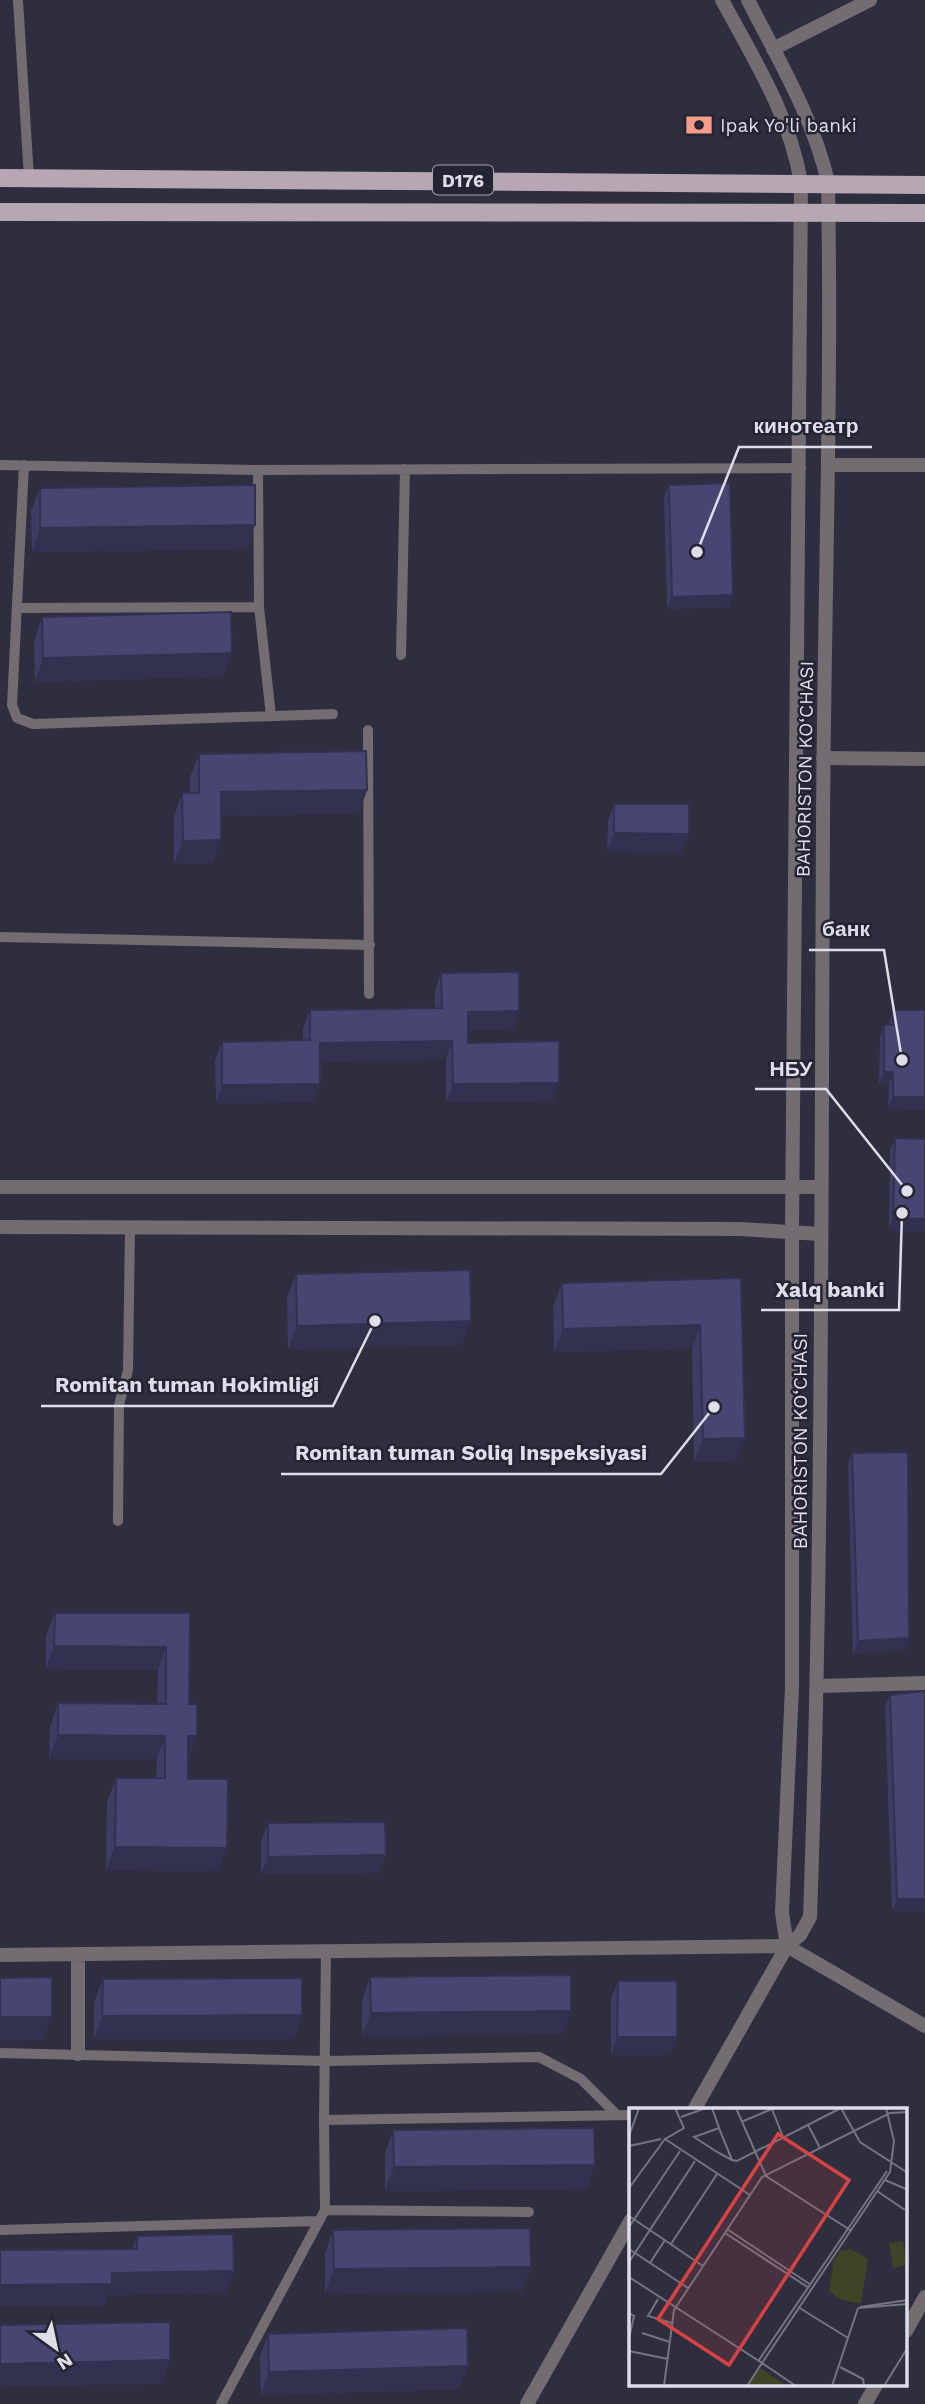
<svg xmlns="http://www.w3.org/2000/svg" width="925" height="2404" viewBox="0 0 925 2404" font-family="'Work Sans',sans-serif">
<style>
.lines{fill:none;stroke-linecap:round;stroke-linejoin:round}
.service{stroke:#736c71;stroke-width:10}
.minor{stroke:#736c71;stroke-width:14}
.tertiary{stroke:#736c71;stroke-width:14}
.primary{stroke:#b7a7b2;stroke-width:18}
.wall{fill:#3d3c63}
.shaded-wall{fill:#323150}
.building{fill:#474673;stroke:#323150;stroke-width:2}
.labels{text-anchor:middle;dominant-baseline:central;stroke-width:5;stroke-linejoin:round;paint-order:stroke}
.shield{fill:#242433;stroke:#a6a6b2;stroke-width:2}
.shield-label{font-size:18px;font-weight:bold;fill:#dedee9}
.poi-label{font-size:19px;fill:#dedee9;stroke:#242433;text-anchor:start}
.street-label{font-size:19px;fill:#dedee9;stroke:#242433}
.inset-road{fill:none;stroke:#747482;stroke-width:2}
.view{fill:#d74345;fill-opacity:0.15;stroke:#d74345;stroke-width:3.5}
.inset-edge{fill:none;stroke:#dedee9;stroke-width:3.5}
.leader{fill:none;stroke:#dedee9;stroke-width:2.5}
.callout-dot{fill:#dedee9;stroke:#242433;stroke-width:2.5}
.callout-label{font-size:21px;text-anchor:middle;font-weight:bold;fill:#dedee9;stroke:#242433;stroke-width:5;stroke-linejoin:round;paint-order:stroke}
</style>
<rect width="100%" height="100%" fill="#2e2e3e"/>
<g class="lines">
<!-- service -->
<path class="service" d="M 18,0 L 29,178
M 0,465 L 258,470 L 801,468
M 24,465 L 12,705 L 17,718 L 33,724 L 333,714
M 259,607 L 271,716
M 17,608 L 259,607 L 258,470
M 401,655 L 405,469
M 368,730 L 369,994
M 0,937 L 370,945
M 118,1521 L 119,1405 L 128,1370 L 130,1227
M 326,1950 L 324,2120 L 631,2115
M 0,2053 L 326,2061 L 539,2057 L 581,2079 L 617,2115
M 325,2210 L 529,2212
M 0,2230 L 319,2221
M 221,2404 L 325,2210 L 324,2120"/>
<!-- minor -->
<path class="minor" d="M 773,49 L 870,0
M 829,465 L 925,465
M 823,758 L 925,759
M 819,1686 L 925,1683
M 78,1954 L 78,2054
M 0,1955 L 787,1946 L 925,2026
M 906,2331 L 925,2297
M 865,2404 L 876,2385"/>
<!-- tertiary -->
<path class="tertiary" d="M 722,0 C 754,59 790,116 801,183 L 792,1232 L 792,1687 L 782,1913 L 787,1946
M 0,1187 L 821,1187
M 0,1227 L 740,1229 L 820,1234
M 694,2110 L 787,1946 L 800,1935 L 810,1917 C 823,1554 821,1190 823,827 C 824,612 832,397 828,182 C 813,117 778,59 748,0
M 527,2404 L 631,2220"/>
<!-- primary -->
<path class="primary" d="M 0,178 L 925,185
M 0,212 L 925,213"/>
</g>
<!-- wall -->
<path class="wall" d="M 669,485 L 733,595 L 729,607 L 667,609 L 664,497 Z
M 40,488 L 247,549 L 32,552 L 31,511 Z
M 42,617 L 223,676 L 35,682 L 34,641 Z
M 199,754 L 367,790 L 359,813 L 221,816 L 213,863 L 174,864 L 174,817 L 182,793 L 190,793 L 190,777 Z
M 614,804 L 682,852 L 607,851 L 608,821 Z
M 441,973 L 519,1011 L 513,1029 L 468,1030 L 468,1043 L 553,1101 L 446,1102 L 446,1059 L 320,1061 L 314,1102 L 216,1103 L 215,1060 L 222,1042 L 303,1040 L 303,1028 L 310,1010 L 435,1008 L 435,991 Z
M 893,1010 L 925,1010 L 888,1109 L 889,1084 L 879,1084 L 880,1037 L 884,1025 L 889,1025 Z
M 895,1138 L 925,1139 L 925,1231 L 889,1230 L 890,1151 Z
M 296,1274 L 462,1345 L 288,1349 L 287,1298 Z
M 741,1278 L 745,1438 L 736,1461 L 694,1462 L 692,1348 L 554,1352 L 553,1306 L 562,1283 Z
M 852,1453 L 909,1638 L 905,1650 L 853,1654 L 848,1465 Z
M 55,1613 L 190,1613 L 188,1779 L 219,1871 L 106,1870 L 107,1802 L 116,1778 L 156,1778 L 157,1759 L 49,1759 L 50,1727 L 58,1703 L 157,1704 L 158,1670 L 46,1669 L 46,1636 Z
M 925,1691 L 925,1911 L 892,1911 L 885,1707 L 890,1695 Z
M 268,1823 L 386,1855 L 379,1873 L 261,1874 L 261,1841 Z
M 370,1977 L 563,2034 L 362,2036 L 362,2000 Z
M 103,1979 L 294,2039 L 94,2039 L 94,2002 Z
M 618,1981 L 677,2037 L 670,2055 L 611,2055 L 611,1999 Z
M 393,2130 L 595,2165 L 586,2189 L 385,2191 L 385,2153 Z
M 333,2230 L 531,2267 L 522,2291 L 325,2293 L 325,2253 Z
M 137,2236 L 226,2292 L 108,2295 L 104,2306 L 0,2306 L 132,2249 Z
M 268,2334 L 459,2389 L 261,2395 L 260,2357 Z"/>
<!-- shaded-wall -->
<path class="shaded-wall" d="M 255,525 L 247,549 L 32,552 L 40,528 Z
M 733,595 L 729,607 L 667,609 L 672,597 Z
M 232,653 L 223,676 L 35,682 L 43,658 Z
M 367,790 L 359,813 L 212,816 L 221,792 Z
M 614,833 L 689,834 L 682,852 L 607,851 Z
M 221,840 L 213,863 L 174,864 L 183,841 Z
M 519,1011 L 513,1029 L 461,1030 L 468,1012 Z
M 452,1041 L 446,1059 L 313,1061 L 320,1043 Z
M 884,1072 L 893,1072 L 889,1084 L 879,1084 Z
M 559,1083 L 553,1101 L 446,1102 L 453,1084 Z
M 320,1084 L 314,1102 L 216,1103 L 222,1085 Z
M 893,1097 L 925,1097 L 925,1110 L 888,1109 Z
M 893,1218 L 925,1219 L 925,1231 L 889,1230 Z
M 471,1321 L 462,1345 L 288,1349 L 297,1326 Z
M 700,1325 L 692,1348 L 554,1352 L 563,1329 Z
M 745,1438 L 736,1461 L 694,1462 L 703,1439 Z
M 909,1638 L 905,1650 L 853,1654 L 858,1641 Z
M 54,1646 L 166,1647 L 158,1670 L 46,1669 Z
M 58,1735 L 165,1736 L 157,1759 L 49,1759 Z
M 188,1736 L 197,1736 L 189,1759 Z
M 115,1847 L 227,1848 L 219,1871 L 106,1870 Z
M 386,1855 L 379,1873 L 261,1874 L 268,1857 Z
M 897,1899 L 925,1899 L 925,1911 L 892,1911 Z
M 571,2011 L 563,2034 L 362,2036 L 371,2013 Z
M 302,2015 L 294,2039 L 94,2039 L 102,2016 Z
M 0,2017 L 52,2017 L 43,2040 L 0,2041 Z
M 617,2037 L 677,2037 L 670,2055 L 611,2055 Z
M 595,2165 L 586,2189 L 385,2191 L 394,2167 Z
M 531,2267 L 522,2291 L 325,2293 L 334,2269 Z
M 234,2271 L 226,2292 L 108,2295 L 104,2306 L 0,2306 L 0,2285 L 112,2273 Z
M 170,2360 L 162,2384 L 0,2387 L 0,2364 Z
M 468,2366 L 459,2389 L 261,2395 L 269,2372 Z"/>
<!-- building -->
<path class="building" d="M 730,483 L 733,595 L 672,597 L 669,485 Z
M 255,485 L 255,525 L 40,528 L 40,488 Z
M 231,612 L 232,653 L 43,658 L 42,617 Z
M 366,751 L 367,790 L 221,792 L 221,840 L 183,841 L 182,793 L 199,793 L 199,754 Z
M 614,804 L 689,804 L 689,834 L 614,833 Z
M 519,972 L 519,1011 L 468,1012 L 468,1043 L 559,1041 L 559,1083 L 453,1084 L 452,1041 L 320,1043 L 320,1084 L 222,1085 L 222,1042 L 310,1040 L 310,1010 L 442,1008 L 441,973 Z
M 893,1010 L 925,1010 L 925,1097 L 893,1097 L 893,1072 L 884,1072 L 884,1025 L 893,1025 Z
M 895,1138 L 925,1139 L 925,1219 L 893,1218 Z
M 470,1270 L 471,1321 L 297,1326 L 296,1274 Z
M 741,1278 L 745,1438 L 703,1439 L 700,1325 L 563,1329 L 562,1283 Z
M 908,1452 L 909,1638 L 858,1641 L 852,1453 Z
M 55,1613 L 190,1613 L 189,1704 L 197,1704 L 197,1736 L 188,1736 L 188,1779 L 228,1779 L 227,1848 L 115,1847 L 116,1778 L 165,1778 L 165,1736 L 58,1735 L 58,1703 L 166,1704 L 166,1647 L 54,1646 Z
M 925,1691 L 925,1899 L 897,1899 L 890,1695 Z
M 385,1822 L 386,1855 L 268,1857 L 268,1823 Z
M 571,1975 L 571,2011 L 371,2013 L 370,1977 Z
M 52,1977 L 52,2017 L 0,2017 L 0,1978 Z
M 302,1978 L 302,2015 L 102,2016 L 103,1979 Z
M 618,1981 L 677,1981 L 677,2037 L 617,2037 Z
M 594,2128 L 595,2165 L 394,2167 L 393,2130 Z
M 530,2228 L 531,2267 L 334,2269 L 333,2230 Z
M 233,2234 L 234,2271 L 112,2273 L 112,2284 L 0,2285 L 0,2250 L 137,2249 L 137,2236 Z
M 170,2322 L 170,2360 L 0,2364 L 0,2325 Z
M 467,2328 L 468,2366 L 269,2372 L 268,2334 Z"/>
<!-- icons -->
<defs>
<symbol id="bank-bare" viewBox="-9 -9 18 18"><path d="M-6-4H6V4H-6ZM0-2.3a2.3 2.3 0 1 0 0 4.6a2.3 2.3 0 1 0 0-4.6Z" fill="#f49e8a" stroke="#242433" stroke-width="2.5" paint-order="stroke"/></symbol>
</defs>
<g fill-rule="evenodd">
<use href="#bank-bare" x="680" y="106" width="38" height="38"/>
</g>
<g class="labels">
<!-- shield labels -->
<rect class="shield" x="433" y="165.5" width="60" height="29" rx="5"/>
<g class="shield-label">
<text x="463" y="180">D176</text>
</g>
<!-- poi labels -->
<g class="poi-label">
<text x="720" y="125">Ipak Yo'li banki</text>
</g>
<!-- street labels -->
<g class="street-label">
<text transform="translate(805 769) rotate(-89)">BAHORISTON KO‘CHASI</text>
<text transform="translate(800 1441) rotate(-90)">BAHORISTON KO‘CHASI</text>
</g>
</g>
<!-- overview -->
<g transform="translate(629 2108)">
<rect width="278" height="278" fill="#2e2e3e"/>
<path d="M 274,133 L 278,157 L 264,160 L 260,135 ZM 222,141 L 239,151 L 232,196 L 210,191 L 200,183 L 205,152 L 211,143 ZM 131,260 L 158,278 L 118,278 Z" fill="#3d4526"/>
<path class="inset-road" d="M 83,0 L 90,20M 107,0 L 137,68 L 221,122M 212,0 L 231,34 L 279,65M 143,1 L 154,29M 52,9 L 77,0M 112,14 L 143,1M 179,17 L 191,40M 0,28 L 10,0M 36,31 L 55,20 L 46,0M 0,38 L 32,31M 103,52 L 90,20 L 65,29 L 88,44 L 103,52 L 108,53 L 212,0M 256,72 L 277,81M 0,80 L 36,31 L 121,87M 248,83 L 276,102M 0,108 L 74,158M 0,119 L 51,43M 98,121 L 182,177M 96,125 L 180,180M 42,136 L 88,66M 0,141 L 59,180M 0,154 L 66,53M 21,155 L 36,132M 0,169 L 133,255 L 118,278M 29,191 L 19,208 L 43,215M 169,199 L 219,230M 231,199 L 279,192M 229,200 L 279,196M 0,205 L 5,208 L 0,230M 13,225 L 41,234M 0,243 L 39,251M 130,252 L 258,63M 211,259 L 234,271 L 235,278M 35,278 L 45,202 L 133,69 L 261,5 L 279,4M 167,278 L 133,255 L 261,64 L 265,33 L 257,0M 203,278 L 229,200M 255,278 L 279,239"/>
<path class="view" d="M 149,26 L 220,72 L 100,257 L 29,211 Z"/>
<rect width="278" height="278" class="inset-edge"/>
</g>
<!-- callouts -->
<path class="leader" d="M697 552L739 447H872M902 1060L884 950H809M907 1191L826 1089H755M902 1213L899 1310H761M375 1321L333 1406H41M714 1407L661 1474H281"/>
<g class="callout-dot">
<circle cx="697" cy="552" r="7"/>
<circle cx="902" cy="1060" r="7"/>
<circle cx="907" cy="1191" r="7"/>
<circle cx="902" cy="1213" r="7"/>
<circle cx="375" cy="1321" r="7"/>
<circle cx="714" cy="1407" r="7"/>
</g>
<g class="callout-label">
<text x="806" y="433">кинотеатр</text>
<text x="846" y="936">банк</text>
<text x="791" y="1076">НБУ</text>
<text x="830" y="1297">Xalq banki</text>
<text x="187" y="1392">Romitan tuman Hokimligi</text>
<text x="471" y="1460">Romitan tuman Soliq Inspeksiyasi</text>
</g>
<!-- north arrow -->
<g transform="translate(56 2348) rotate(147)" stroke="#242433" stroke-width="5" paint-order="stroke">
<path d="M0-5L12 26L0 18L-12 26Z" fill="#dedee9"/>
<text y="-10" font-size="19" font-weight="bold" text-anchor="middle" fill="#dedee9">N</text>
</g>
</svg>
